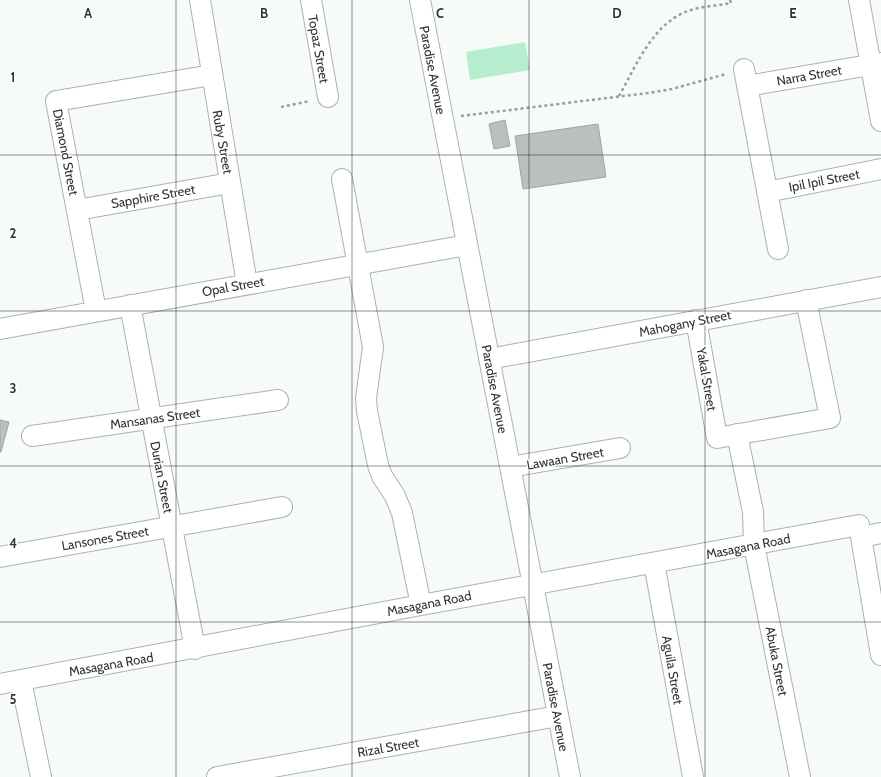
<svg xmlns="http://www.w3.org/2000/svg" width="881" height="777" viewBox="0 0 881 777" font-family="Cabin,sans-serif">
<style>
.green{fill:#b6edcf}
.building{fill:#bbbfbd;stroke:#a0a5a2}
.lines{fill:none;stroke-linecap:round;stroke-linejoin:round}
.minor-casing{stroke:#adb2af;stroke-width:22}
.path{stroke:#999d9b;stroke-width:2.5;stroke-dasharray:3 3;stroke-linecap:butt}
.minor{stroke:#fff;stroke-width:20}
.grid{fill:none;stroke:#323433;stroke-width:1;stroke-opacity:0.55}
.labels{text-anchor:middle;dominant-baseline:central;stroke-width:3;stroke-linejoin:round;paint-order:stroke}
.street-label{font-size:13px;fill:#323433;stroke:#fff}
.grid-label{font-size:13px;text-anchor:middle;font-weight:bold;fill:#323433;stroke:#fff;stroke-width:3;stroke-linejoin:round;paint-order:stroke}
</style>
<rect width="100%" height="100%" fill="#f6fbf8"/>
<!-- green -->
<path class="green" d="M 525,42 L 530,70 L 470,80 L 466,52 Z"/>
<!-- building -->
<path class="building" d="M 505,120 L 510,146 L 494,149 L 489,124 Z
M 598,124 L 606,177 L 523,189 L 515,136 Z
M 0,420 L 9,422 L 1,452 L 0,452 Z"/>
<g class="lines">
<defs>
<path id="minor" d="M 200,0 L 247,284
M 311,0 L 328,97
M 420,0 L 570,777
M 859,0 L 881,121
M 744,69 L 778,249
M 747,86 L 881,63
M 342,179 L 373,347 L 366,398 L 367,411 L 378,465 L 382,476 L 395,496 L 402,513 L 421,605
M 767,192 L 881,169
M 77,210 L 230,183
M 130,305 L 195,649
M 96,311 L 56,101 L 212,75
M 696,320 L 717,438 L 830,418 L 806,300
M 0,329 L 467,245
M 489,359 L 881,287
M 737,434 L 753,512 L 754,545 L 800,777
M 32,436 L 278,400
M 510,467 L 620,448
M 861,537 L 881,533
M 0,557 L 282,507
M 654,563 L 693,777
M 21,681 L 41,777
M 0,684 L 421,605 L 859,525 L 881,655
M 217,777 L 558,716"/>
</defs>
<!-- minor casing -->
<use href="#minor" class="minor-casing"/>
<!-- path -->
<path class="path" d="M 619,96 C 636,66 653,23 688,11 C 701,6 717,6 731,3 L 730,0
M 281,107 L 310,101
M 461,116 L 648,93 L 672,89 L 726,74"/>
<!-- minor -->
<use href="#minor" class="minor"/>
</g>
<!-- grid -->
<path class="grid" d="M 176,0 L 176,777M 352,0 L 352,777M 529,0 L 529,777M 705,0 L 705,777M 0,155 L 881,155M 0,311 L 881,311M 0,466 L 881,466M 0,622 L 881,622"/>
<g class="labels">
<!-- street labels -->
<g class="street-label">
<text transform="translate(319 49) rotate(80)">Topaz Street</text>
<text transform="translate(433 70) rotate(79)">Paradise Avenue</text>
<text transform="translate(809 75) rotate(-10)">Narra Street</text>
<text transform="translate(223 142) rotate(80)">Ruby Street</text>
<text transform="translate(66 152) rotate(79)">Diamond Street</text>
<text transform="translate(824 180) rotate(-11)">Ipil Ipil Street</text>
<text transform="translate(153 196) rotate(-10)">Sapphire Street</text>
<text transform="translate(233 286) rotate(-10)">Opal Street</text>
<text transform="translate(685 323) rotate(-11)">Mahogany Street</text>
<text transform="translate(707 379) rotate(80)">Yakal Street</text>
<text transform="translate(495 389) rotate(79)">Paradise Avenue</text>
<text transform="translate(155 418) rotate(-8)">Mansanas Street</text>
<text transform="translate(565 458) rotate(-10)">Lawaan Street</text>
<text transform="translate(162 477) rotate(79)">Durian Street</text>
<text transform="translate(105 538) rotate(-10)">Lansones Street</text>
<text transform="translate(748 546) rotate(-11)">Masagana Road</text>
<text transform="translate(429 603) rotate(-11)">Masagana Road</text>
<text transform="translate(777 661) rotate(79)">Abuka Street</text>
<text transform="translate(111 664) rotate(-10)">Masagana Road</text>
<text transform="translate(673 670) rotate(80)">Aguila Street</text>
<text transform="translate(556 707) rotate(79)">Paradise Avenue</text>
<text transform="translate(388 747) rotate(-10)">Rizal Street</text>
</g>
</g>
<g class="grid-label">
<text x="88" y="18">A</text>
<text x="264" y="18">B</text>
<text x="440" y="18">C</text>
<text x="617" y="18">D</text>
<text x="793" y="18">E</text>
<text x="13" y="82">1</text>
<text x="13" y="238">2</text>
<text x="13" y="393">3</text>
<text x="13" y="548">4</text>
<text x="13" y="704">5</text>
</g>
</svg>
